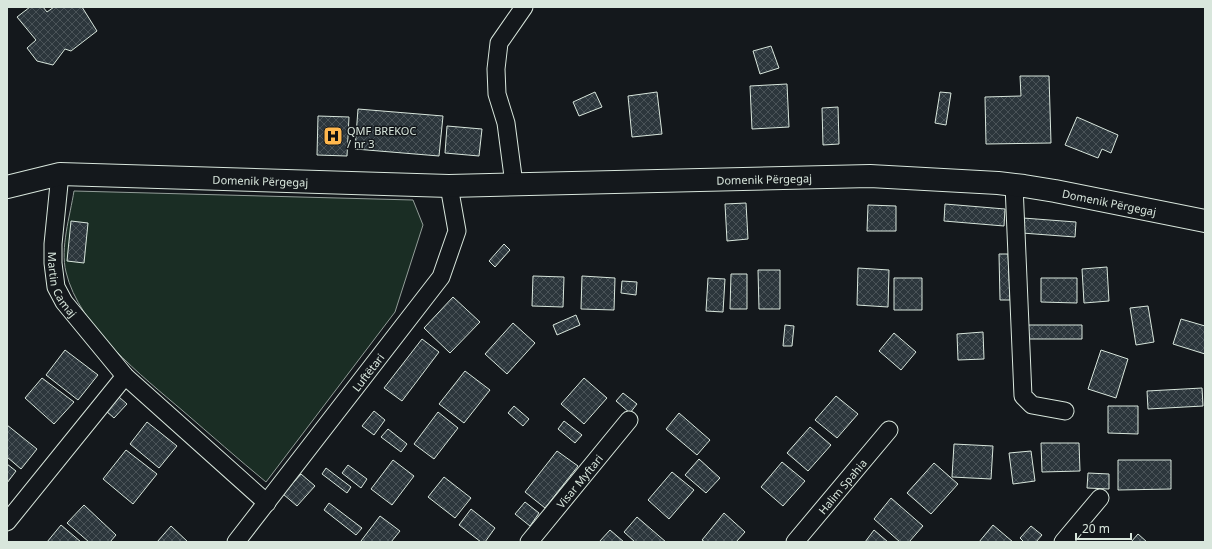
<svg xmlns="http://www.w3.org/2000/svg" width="1212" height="549" viewBox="0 0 1212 549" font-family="'Noto Sans',sans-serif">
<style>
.pitch{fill:#1a2d24;stroke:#939e99}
.building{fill:url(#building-cross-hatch);stroke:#d8e6dc}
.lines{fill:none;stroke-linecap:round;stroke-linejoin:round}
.minor-casing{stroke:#d8e6dc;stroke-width:19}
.secondary-casing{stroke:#d8e6dc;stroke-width:24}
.minor{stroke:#14181c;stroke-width:17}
.secondary{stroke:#14181c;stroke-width:22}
.labels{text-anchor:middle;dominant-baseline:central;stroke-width:3;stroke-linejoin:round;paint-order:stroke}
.poi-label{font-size:11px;fill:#d8e6dc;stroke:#14181c;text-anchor:start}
.street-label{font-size:11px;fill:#d8e6dc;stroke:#14181c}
</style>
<defs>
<pattern id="building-cross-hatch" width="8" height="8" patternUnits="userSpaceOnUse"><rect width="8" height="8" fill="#2c363c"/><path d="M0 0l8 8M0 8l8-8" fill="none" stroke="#4a5358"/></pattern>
</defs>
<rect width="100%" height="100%" fill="#14181c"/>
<!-- pitch -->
<path class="pitch" d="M 74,191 L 413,200 L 423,225 L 395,312 L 266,482 C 238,459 211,435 183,411 C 142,376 79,327 66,272 C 60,248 70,216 74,191 Z"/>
<!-- building -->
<path class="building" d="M 30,7 L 43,7 L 47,12 L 54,7 L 82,7 L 97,31 L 71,51 L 65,49 L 53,65 L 37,61 L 27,48 L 36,40 L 17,17 Z
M 771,46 L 779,68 L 760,74 L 753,51 Z
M 1020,76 L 1049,76 L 1051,143 L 986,144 L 985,97 L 1021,96 Z
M 787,84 L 789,127 L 752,129 L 750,86 Z
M 595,92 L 602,107 L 579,116 L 573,102 Z
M 657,92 L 662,134 L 632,137 L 628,96 Z
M 940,92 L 951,93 L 946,125 L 935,123 Z
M 838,107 L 839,144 L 823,145 L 822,108 Z
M 358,109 L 443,116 L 439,156 L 355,149 Z
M 318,116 L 349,117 L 347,156 L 317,155 Z
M 1077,117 L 1118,135 L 1111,153 L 1102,149 L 1098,158 L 1065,145 Z
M 447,126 L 482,129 L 479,156 L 445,153 Z
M 746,203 L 748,239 L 727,241 L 725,204 Z
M 945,204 L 1005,209 L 1004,226 L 944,221 Z
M 868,205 L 896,206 L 896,231 L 867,231 Z
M 1023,218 L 1076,222 L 1075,237 L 1022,233 Z
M 71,221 L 88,223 L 84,263 L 67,261 Z
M 504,244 L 510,250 L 495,267 L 489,261 Z
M 999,254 L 1008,254 L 1010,300 L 1000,300 Z
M 1107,267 L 1109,301 L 1084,303 L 1082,269 Z
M 858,268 L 889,270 L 888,307 L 857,305 Z
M 758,270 L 780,270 L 780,309 L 759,309 Z
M 731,274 L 747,274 L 747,309 L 730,309 Z
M 533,276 L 564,277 L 563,307 L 532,306 Z
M 582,276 L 615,278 L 614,310 L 581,309 Z
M 708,278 L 725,279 L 723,312 L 706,311 Z
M 894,278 L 922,278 L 922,310 L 894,310 Z
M 1041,278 L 1077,278 L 1077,303 L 1041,302 Z
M 622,281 L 637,282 L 636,295 L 621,293 Z
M 453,297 L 480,322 L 450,353 L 424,328 Z
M 1148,306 L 1154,342 L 1136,345 L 1130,308 Z
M 576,315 L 580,325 L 557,335 L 553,325 Z
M 1181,319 L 1205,326 L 1205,354 L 1173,344 Z
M 513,323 L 535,343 L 507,374 L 485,354 Z
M 785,325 L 794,326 L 792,346 L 783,346 Z
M 1026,325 L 1082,325 L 1082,339 L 1026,339 Z
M 983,332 L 984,359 L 958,360 L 957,334 Z
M 894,333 L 916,352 L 901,370 L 879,351 Z
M 422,339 L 439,352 L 402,401 L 384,388 Z
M 65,350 L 98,375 L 78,400 L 46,375 Z
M 1101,350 L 1128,359 L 1116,398 L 1088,389 Z
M 465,371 L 490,390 L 464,423 L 439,404 Z
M 42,378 L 74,402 L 54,424 L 25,398 Z
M 584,378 L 607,398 L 584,424 L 561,404 Z
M 1202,388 L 1203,406 L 1148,409 L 1147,391 Z
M 623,393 L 637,404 L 630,413 L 616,401 Z
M 836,396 L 858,414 L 837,438 L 815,420 Z
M 119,397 L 127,404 L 114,418 L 106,411 Z
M 514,406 L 529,419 L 523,426 L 508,413 Z
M 1108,406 L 1138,406 L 1138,434 L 1108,433 Z
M 374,411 L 385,420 L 374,435 L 362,426 Z
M 438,412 L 458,428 L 434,459 L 414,444 Z
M 679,413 L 710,440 L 697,455 L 666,429 Z
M 564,421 L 582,435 L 575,443 L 558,429 Z
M 147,422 L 177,446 L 159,468 L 130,444 Z
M 7,425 L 37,449 L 21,469 L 7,457 Z
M 810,427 L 831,445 L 808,471 L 787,453 Z
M 388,429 L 407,444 L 401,452 L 381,437 Z
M 1041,443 L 1079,443 L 1080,471 L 1042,472 Z
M 954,444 L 993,446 L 991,479 L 952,477 Z
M 126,450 L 157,474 L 133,504 L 103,479 Z
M 557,451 L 578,466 L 545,508 L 525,492 Z
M 1031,451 L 1035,481 L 1013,484 L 1009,453 Z
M 699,459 L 720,478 L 706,493 L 685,475 Z
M 393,460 L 414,476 L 392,505 L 371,489 Z
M 1118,460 L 1171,460 L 1171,489 L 1118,490 Z
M 782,462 L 805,481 L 783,506 L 761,487 Z
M 934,463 L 958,484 L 931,514 L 907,493 Z
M 7,464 L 16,471 L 7,483 Z
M 348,465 L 367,479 L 361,488 L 342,473 Z
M 326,468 L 351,487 L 347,493 L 322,474 Z
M 672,472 L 694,490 L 669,519 L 648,500 Z
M 1088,473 L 1109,474 L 1109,489 L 1087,488 Z
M 301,474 L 315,486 L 297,506 L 283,494 Z
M 444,477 L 471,498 L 455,518 L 428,497 Z
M 891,498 L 923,526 L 909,542 L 900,542 L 874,519 Z
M 525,502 L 539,513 L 530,526 L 515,514 Z
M 329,503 L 362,528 L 356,535 L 324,510 Z
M 84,505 L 116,535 L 110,542 L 89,542 L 67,523 Z
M 471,509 L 495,528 L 485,542 L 481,542 L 459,525 Z
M 724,513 L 745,532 L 736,542 L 705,542 L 702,540 Z
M 380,516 L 400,531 L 391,542 L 363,542 L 361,541 Z
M 637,517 L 666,542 L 635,542 L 624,532 Z
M 61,525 L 81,542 L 47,542 Z
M 993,525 L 1013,542 L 979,542 Z
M 171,526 L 188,542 L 157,542 Z
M 1031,526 L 1042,535 L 1036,542 L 1024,542 L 1020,538 Z
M 610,530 L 624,542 L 599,542 Z
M 874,530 L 888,542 L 865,542 Z
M 1138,534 L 1147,542 L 1131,542 Z"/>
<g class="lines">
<defs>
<g id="minor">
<path id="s1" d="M 60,174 L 53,244 L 53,263 L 56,287 L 64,302 L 125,376 L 267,503"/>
<path d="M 514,184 L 506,123 L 497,94 L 496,69 L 499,43 L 524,7"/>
<path d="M 1014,185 L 1023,396 L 1032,405 L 1065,411"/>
<path d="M 7,522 L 125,376"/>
<path id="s2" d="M 236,542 L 441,277 L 457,231 L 449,186"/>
<path id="s3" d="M 529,542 L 629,420"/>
<path id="s4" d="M 795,542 L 889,430"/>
<path d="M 1063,542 L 1100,498"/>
</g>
<g id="secondary">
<path id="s5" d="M 7,187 L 60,174 L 449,186 L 870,176 L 998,183 L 1024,186 L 1055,191 L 1205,221"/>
</g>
</defs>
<!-- minor casing -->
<use href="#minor" class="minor-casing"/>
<!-- secondary casing -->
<use href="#secondary" class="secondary-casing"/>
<!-- minor -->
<use href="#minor" class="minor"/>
<!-- secondary -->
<use href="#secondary" class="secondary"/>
</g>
<!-- icons -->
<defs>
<symbol id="hospital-square" viewBox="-11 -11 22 22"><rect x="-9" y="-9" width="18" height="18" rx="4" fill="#ffb74d" stroke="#14181c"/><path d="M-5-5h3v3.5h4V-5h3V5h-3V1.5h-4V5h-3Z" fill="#111"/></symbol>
</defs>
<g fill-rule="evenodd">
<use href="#hospital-square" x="322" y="125" width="22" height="22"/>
</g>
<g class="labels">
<!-- poi labels -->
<g class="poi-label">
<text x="347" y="130">QMF BREKOC<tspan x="347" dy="13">/ nr 3</tspan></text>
</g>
<!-- street labels -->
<g class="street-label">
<text stroke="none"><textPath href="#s5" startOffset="759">Domenik Përgegaj</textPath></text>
<text stroke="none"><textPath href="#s5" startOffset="255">Domenik Përgegaj</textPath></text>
<text stroke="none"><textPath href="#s5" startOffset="1106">Domenik Përgegaj</textPath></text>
<text stroke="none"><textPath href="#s1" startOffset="113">Martin Camaj</textPath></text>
<text stroke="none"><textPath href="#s2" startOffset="215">Luftëtari</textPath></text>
<text stroke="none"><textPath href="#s3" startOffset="79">Visar Myftari</textPath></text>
<text stroke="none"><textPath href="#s4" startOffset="73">Halim Spahia</textPath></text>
</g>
</g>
<!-- border -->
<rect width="1212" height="549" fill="none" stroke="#d8e6dc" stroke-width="16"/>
<!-- scale -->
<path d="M1076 533v6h55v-6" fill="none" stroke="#d8e6dc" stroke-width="2"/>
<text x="1082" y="533" font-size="12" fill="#d8e6dc" stroke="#14181c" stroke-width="3" paint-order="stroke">20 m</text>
</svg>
